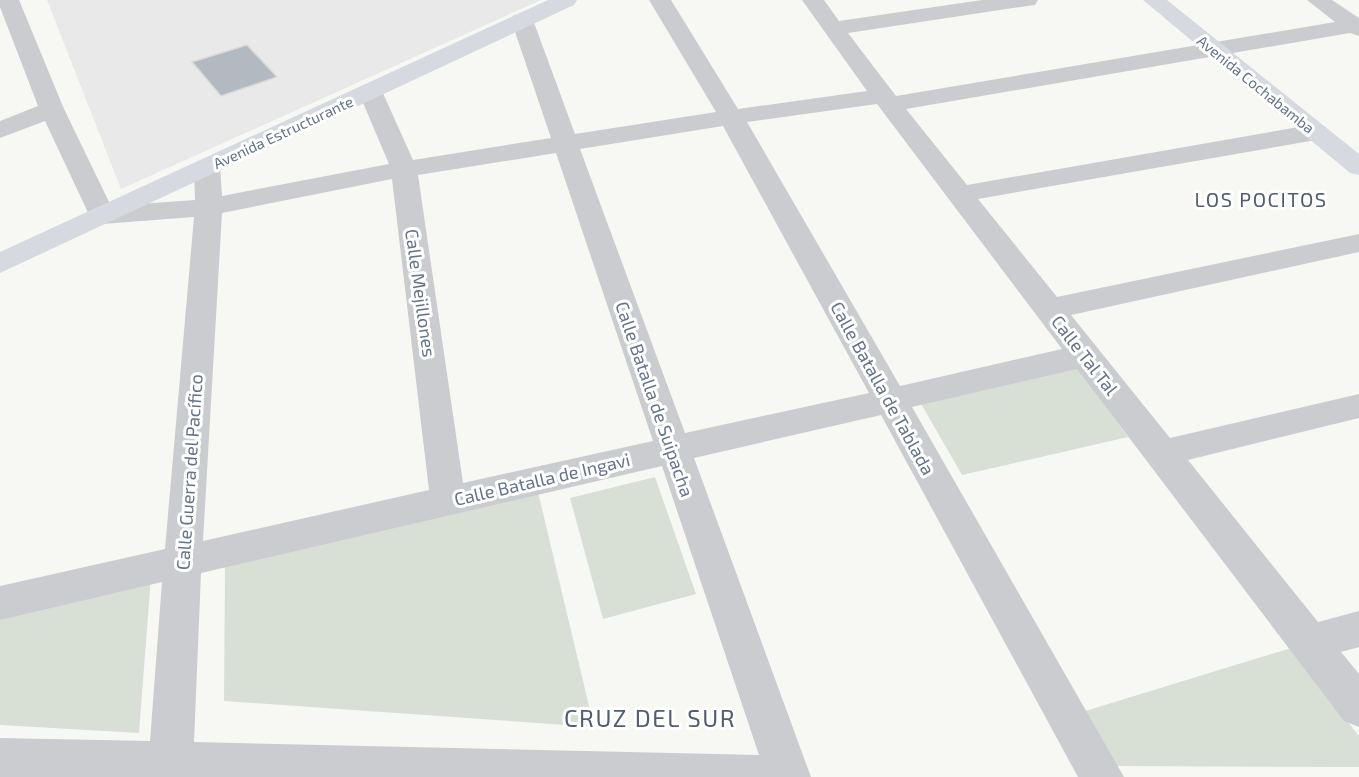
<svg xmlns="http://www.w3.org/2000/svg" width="1359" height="777" viewBox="0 0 1359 777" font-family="'Exo 2',sans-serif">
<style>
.built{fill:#e8e9e8}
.green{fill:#d8e0d5}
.building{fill:#b2b9c0;stroke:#d9dad7;stroke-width:1.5}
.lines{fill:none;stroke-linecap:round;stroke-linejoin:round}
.street{fill:#caccd0;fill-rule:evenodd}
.secondary{fill:#d6dae0;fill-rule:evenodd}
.labels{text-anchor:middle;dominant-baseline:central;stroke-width:6;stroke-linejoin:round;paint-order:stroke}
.far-street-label{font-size:15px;fill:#647389;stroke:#fff}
.street-label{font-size:18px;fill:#647389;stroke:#fff}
.neighbourhood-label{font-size:20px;letter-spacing:1.5px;fill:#525d6d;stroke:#fff}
.near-neighbourhood-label{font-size:24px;letter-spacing:1.5px;fill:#525d6d;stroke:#fff}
</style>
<rect width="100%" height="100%" fill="#f7f8f4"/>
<!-- built -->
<path class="built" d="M 47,0 L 541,0 L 121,189 Z"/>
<!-- green -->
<path class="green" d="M 1078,368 L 1128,437 L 962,475 L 920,402 Z
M 655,477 L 696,594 L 603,619 L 570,498 Z
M 538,492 L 594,727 L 224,701 L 225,564 Z
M 151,577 L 139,733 L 0,725 L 0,610 Z
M 1291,648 L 1359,736 L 1359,767 L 1114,766 L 1082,712 Z"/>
<!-- building -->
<path class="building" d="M 247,45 L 277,77 L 221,96 L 192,62 Z"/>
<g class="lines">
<!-- street -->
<path class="street" d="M 0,0 L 19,0 L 64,109 L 111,206 L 195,200 L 194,167 L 198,161 L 207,159 L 216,161 L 220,167 L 222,196 L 389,164 L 358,91 L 361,86 L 370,84 L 379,86 L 382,91 L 413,160 L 551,138 L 511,20 L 514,15 L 530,15 L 533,20 L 575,134 L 716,112 L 649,0 L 671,0 L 738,109 L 867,91 L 802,0 L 824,0 L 839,21 L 982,0 L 1038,0 L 1035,5 L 1027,6 L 848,33 L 896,96 L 1335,22 L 1307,0 L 1332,0 L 1359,18 L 1359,36 L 1350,33 L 906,109 L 967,185 L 1316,124 L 1325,127 L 1329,132 L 1325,137 L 1316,140 L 978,199 L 1057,297 L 1359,234 L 1359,252 L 1071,315 L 1170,438 L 1359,394 L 1359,418 L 1188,460 L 1318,622 L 1359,611 L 1359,647 L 1341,652 L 1359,674 L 1359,727 L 1344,721 L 1077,369 L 912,407 L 1124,777 L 1078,777 L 881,415 L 694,458 L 811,777 L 0,777 L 0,738 L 150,741 L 162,582 L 0,620 L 0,586 L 165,549 L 194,217 L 102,224 L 92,221 L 45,121 L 0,138 L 0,121 L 38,106 L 0,7 ZM 877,104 L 1062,349 L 900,386 L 747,122 ZM 723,126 L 869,393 L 685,433 L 580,149 ZM 556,153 L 653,441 L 463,483 L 418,175 ZM 392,179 L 429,490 L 203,541 L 222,213 ZM 662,466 L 759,755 L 194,742 L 201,573 Z"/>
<!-- secondary -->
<path class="secondary" d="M 548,0 L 577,0 L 574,5 L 0,273 L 0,252 Z
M 1143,0 L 1167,0 L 1359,154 L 1359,175 L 1350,173 Z"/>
</g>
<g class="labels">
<!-- far-street labels -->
<g class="far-street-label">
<text transform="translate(1256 84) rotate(39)">Avenida Cochabamba</text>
<text transform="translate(283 132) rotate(-25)">Avenida Estructurante</text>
</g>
<!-- street labels -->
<g class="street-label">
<text transform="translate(421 293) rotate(82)">Calle Mejillones</text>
<text transform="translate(1085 355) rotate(52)">Calle Tal Tal</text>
<text transform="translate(883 388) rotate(61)">Calle Batalla de Tablada</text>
<text transform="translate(655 399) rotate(71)">Calle Batalla de Suipacha</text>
<text transform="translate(189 472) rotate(-86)">Calle Guerra del Pacífico</text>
<text transform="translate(542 479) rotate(-13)">Calle Batalla de Ingavi</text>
</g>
<!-- neighbourhood labels -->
<g class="neighbourhood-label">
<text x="1261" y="199">LOS POCITOS</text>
</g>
<!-- near-neighbourhood labels -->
<g class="near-neighbourhood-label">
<text x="650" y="717">CRUZ DEL SUR</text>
</g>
</g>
</svg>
